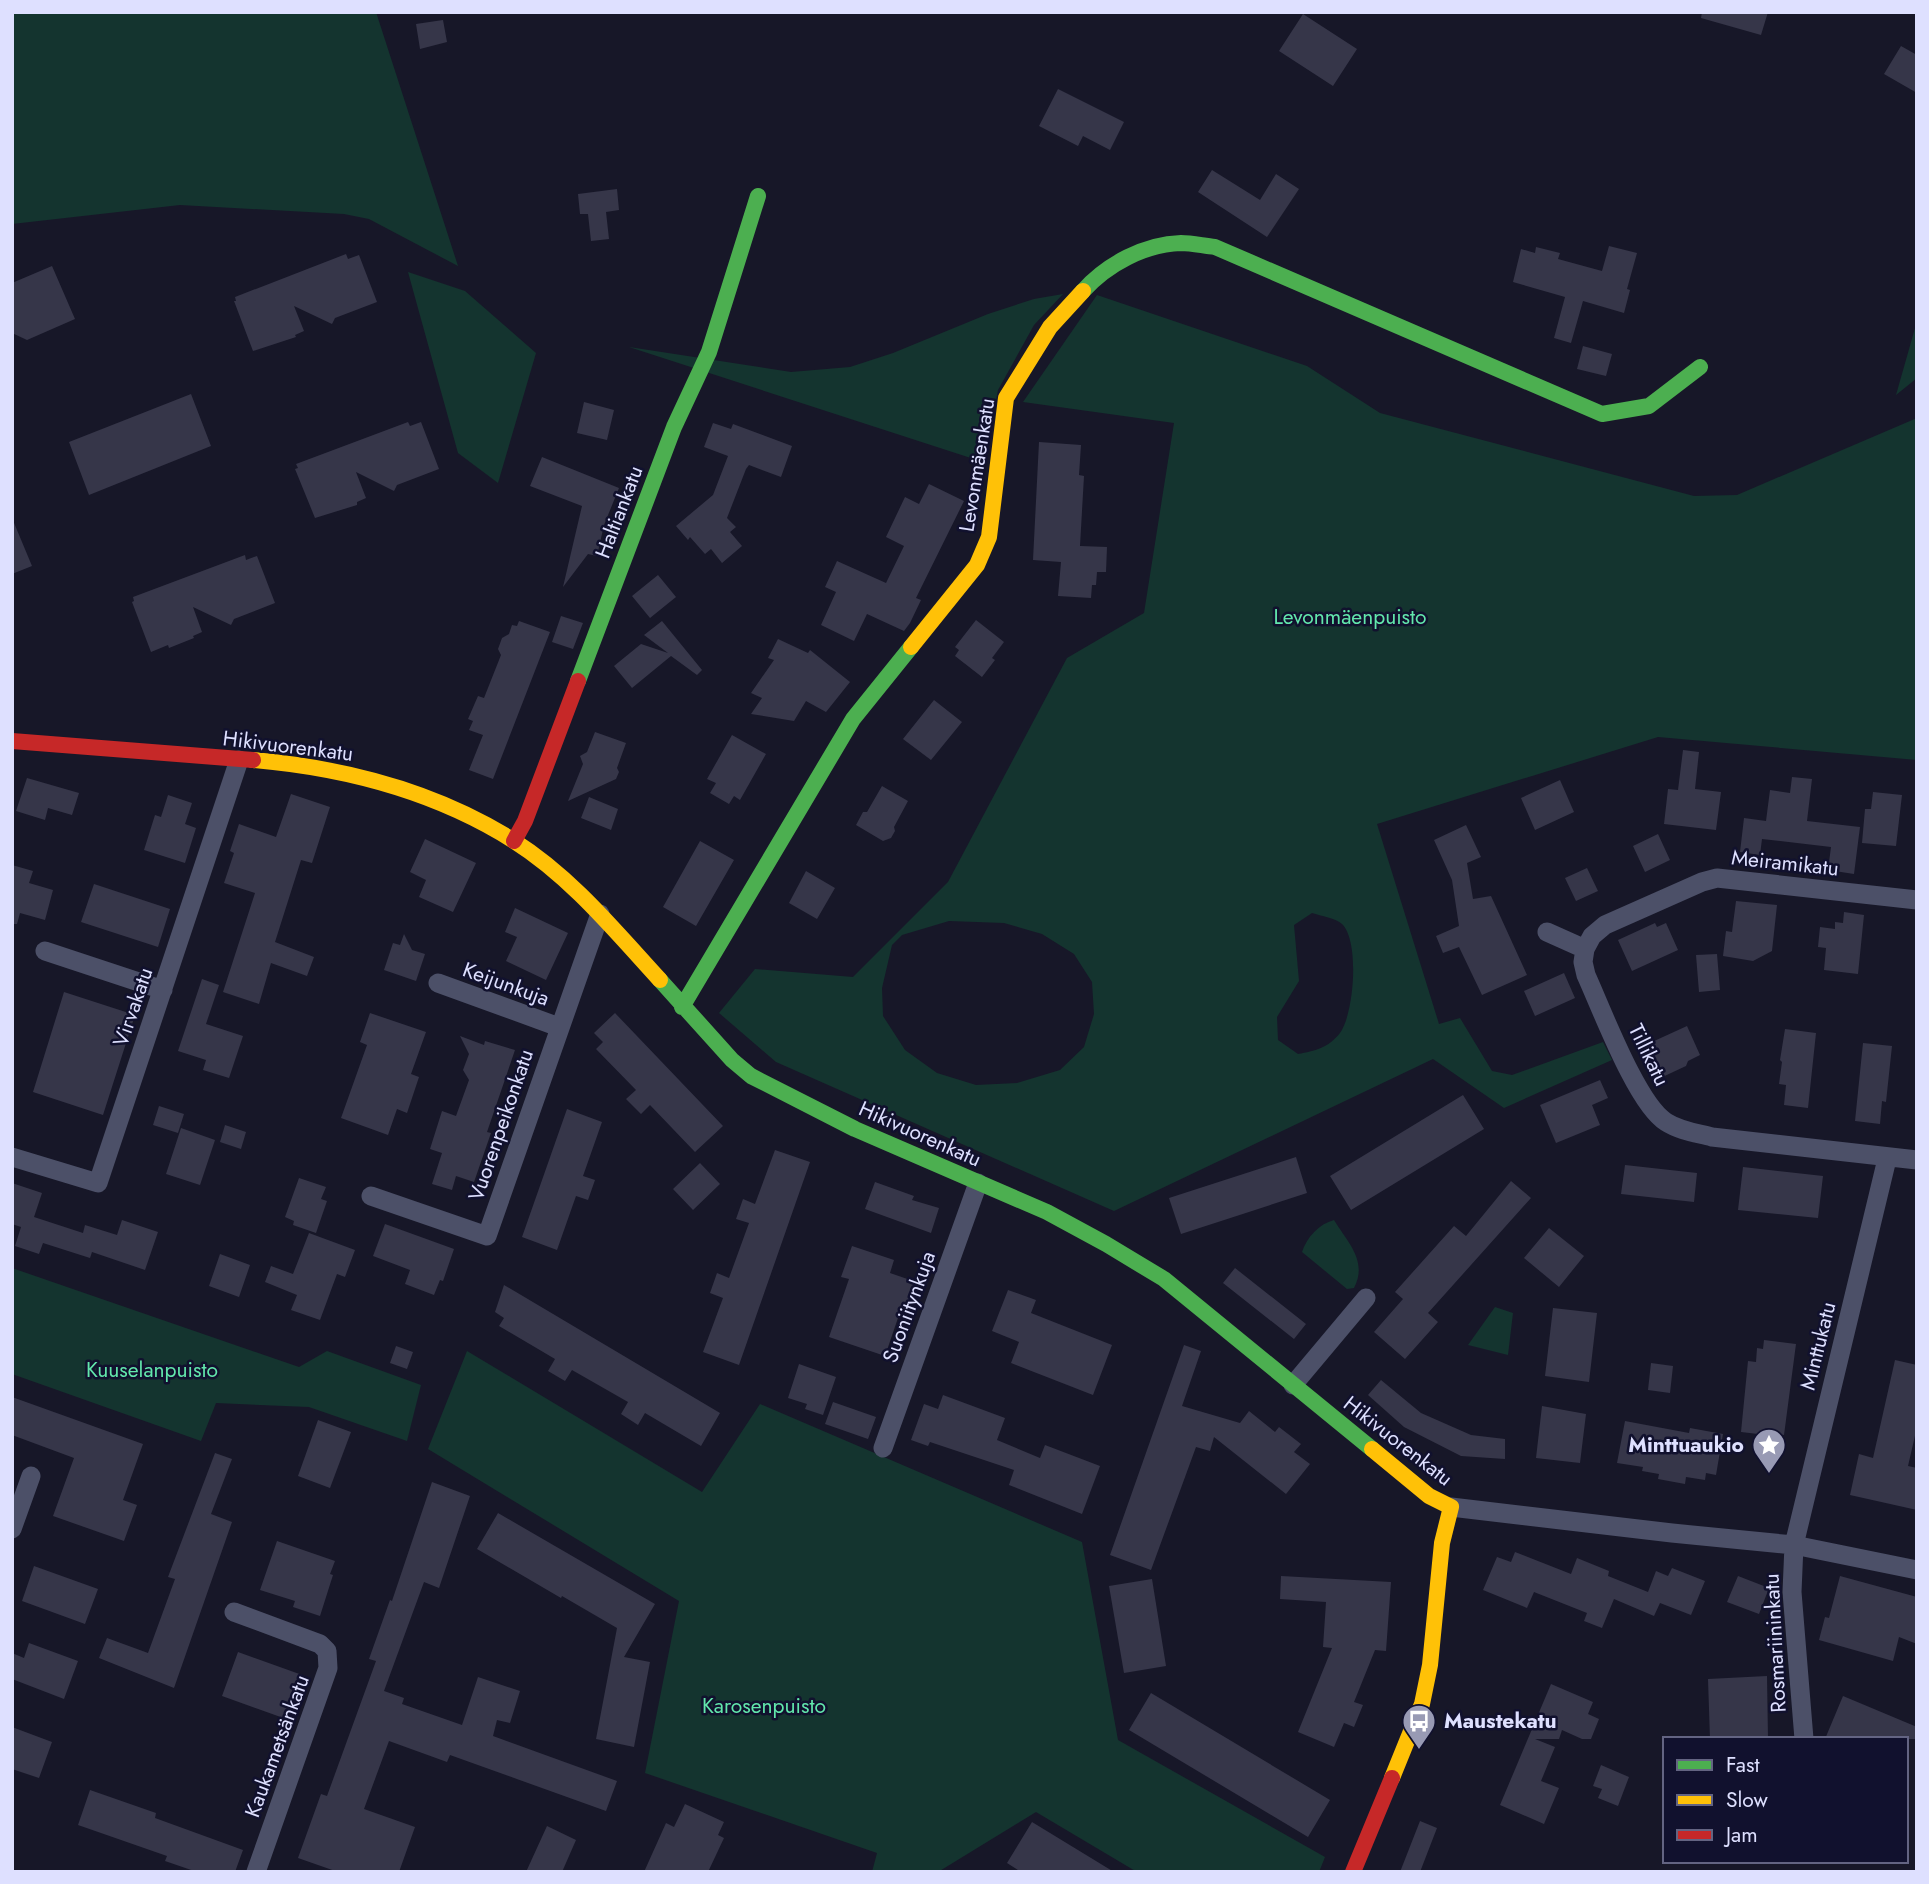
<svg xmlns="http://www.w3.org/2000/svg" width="1929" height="1884" viewBox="0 0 1929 1884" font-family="Jost,sans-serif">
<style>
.green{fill:#14342f;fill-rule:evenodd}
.building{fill:#363649}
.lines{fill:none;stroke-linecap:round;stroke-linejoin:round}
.street{stroke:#4c5068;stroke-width:19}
.fast{stroke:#4caf50;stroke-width:16}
.slow{stroke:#ffc107;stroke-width:16}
.jam{stroke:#c62828;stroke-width:16}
.labels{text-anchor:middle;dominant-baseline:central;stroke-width:5;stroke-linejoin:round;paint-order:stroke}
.street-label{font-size:21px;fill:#dee0ff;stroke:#11112e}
.park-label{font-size:21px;fill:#62e7ac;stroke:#11112e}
.poi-label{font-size:21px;font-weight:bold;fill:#dee0ff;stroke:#11112e;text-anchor:end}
</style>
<rect width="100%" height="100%" fill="#171728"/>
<!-- green -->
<path class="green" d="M 12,12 L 376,12 L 458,266 L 369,219 L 344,214 L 180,205 L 12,224 Z
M 408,272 L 465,291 L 536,353 L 498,483 L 458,453 Z
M 1063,294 L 1034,325 L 998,390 L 988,440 L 977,460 L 629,347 L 791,372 L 850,367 L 893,353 L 988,314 L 1034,299 Z
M 1097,295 L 1307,366 L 1380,413 L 1694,496 L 1737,495 L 1917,418 L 1917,760 L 1658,737 L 1377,824 L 1439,1024 L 1460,1018 L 1492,1071 L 1512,1075 L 1603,1042 L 1612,1060 L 1504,1108 L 1433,1059 L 1114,1211 L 776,1062 L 719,1013 L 755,969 L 853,977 L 948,882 L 1067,658 L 1144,613 L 1174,423 L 1023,402 ZM 1312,913 C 1321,916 1336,918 1342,924 C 1360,941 1354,1014 1340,1033 C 1328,1048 1315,1051 1298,1054 L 1278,1040 L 1277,1017 L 1299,981 L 1294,925 ZM 949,921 L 1004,923 L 1042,934 L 1074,954 L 1092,982 L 1094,1014 L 1084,1047 L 1060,1070 L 1017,1083 L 976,1085 L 937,1073 L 905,1050 L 883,1016 L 882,988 L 892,945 L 902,935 Z
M 1917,321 L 1917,378 L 1896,395 Z
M 1334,1220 C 1348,1243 1368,1261 1354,1288 L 1347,1289 L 1302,1252 C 1307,1237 1319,1224 1334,1220 Z
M 12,1268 L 299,1367 L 327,1351 L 421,1385 L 407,1441 L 309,1407 L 216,1403 L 201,1441 L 12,1374 Z
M 1495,1307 L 1513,1313 L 1508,1355 L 1468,1345 Z
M 467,1351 L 702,1492 L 760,1404 L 1082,1542 L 1118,1740 L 1325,1857 L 1319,1872 L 1137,1872 L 1036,1812 L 938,1872 L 872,1872 L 877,1853 L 645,1773 L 679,1601 L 428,1449 Z"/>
<!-- building -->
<path class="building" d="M 1702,12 L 1768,12 L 1761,35 L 1701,18 Z
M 1303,14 L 1357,49 L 1333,86 L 1279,51 Z
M 443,20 L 447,42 L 420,49 L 416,24 Z
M 1901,46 L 1917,55 L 1917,93 L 1884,74 Z
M 1058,89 L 1124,122 L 1110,150 L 1083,136 L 1078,146 L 1039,126 Z
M 1212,170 L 1260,200 L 1276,174 L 1299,189 L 1267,237 L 1198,192 Z
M 617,189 L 619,210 L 606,212 L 609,239 L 591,241 L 588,214 L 580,214 L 578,194 Z
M 1609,246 L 1637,253 L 1627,289 L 1630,290 L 1624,313 L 1583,301 L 1571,343 L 1554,338 L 1565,297 L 1513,282 L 1521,249 L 1535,253 L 1536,247 L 1560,253 L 1558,259 L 1602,271 Z
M 346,254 L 348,259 L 359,255 L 377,302 L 335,318 L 332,324 L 294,306 L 304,331 L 295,335 L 296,337 L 253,351 L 234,301 L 236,301 L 235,297 Z
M 52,266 L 75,319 L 27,340 L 12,333 L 12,283 Z
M 1583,346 L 1612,354 L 1606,376 L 1577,369 Z
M 191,394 L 211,446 L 89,495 L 69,442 Z
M 584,402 L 614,410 L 607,440 L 577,433 Z
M 408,422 L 410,426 L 421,422 L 439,469 L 397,485 L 394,491 L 356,472 L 366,498 L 357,502 L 357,505 L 315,518 L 295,469 L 298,468 L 296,464 Z
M 713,423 L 731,429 L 733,424 L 792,446 L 781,477 L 749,465 L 746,469 L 727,518 L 736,527 L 730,532 L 742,546 L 722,563 L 711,549 L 705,554 L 690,537 L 688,540 L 676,526 L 713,495 L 728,456 L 704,447 Z
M 1039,442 L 1081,445 L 1079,475 L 1084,476 L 1080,546 L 1107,547 L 1106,572 L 1097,572 L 1096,585 L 1092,585 L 1091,598 L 1058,596 L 1061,562 L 1033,560 Z
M 542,457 L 619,488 L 604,525 L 597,556 L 588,554 L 563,587 L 582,506 L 530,486 Z
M 929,484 L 964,501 L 916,598 L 921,600 L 910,623 L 904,631 L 867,614 L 854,641 L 821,625 L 836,592 L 825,587 L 837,561 L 886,583 L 904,546 L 886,537 L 905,497 L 919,504 Z
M 12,518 L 32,566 L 12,574 Z
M 245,555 L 246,560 L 257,556 L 275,603 L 234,619 L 231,625 L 193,607 L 202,632 L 193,636 L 194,638 L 169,648 L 168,645 L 151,652 L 132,602 L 134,601 L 133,597 Z
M 658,575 L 676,597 L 650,618 L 632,596 Z
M 561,616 L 583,623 L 573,649 L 552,642 Z
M 976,620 L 1004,642 L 992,658 L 995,660 L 982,677 L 955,656 L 959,650 L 955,647 Z
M 519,621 L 550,632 L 493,779 L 469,770 L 483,735 L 469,730 L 473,721 L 468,719 L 478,696 L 484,698 L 501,655 L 498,649 L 502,638 L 509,634 L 512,625 L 517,626 Z
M 662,621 L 702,670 L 697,675 L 671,656 L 632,688 L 614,666 L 641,644 L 668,653 L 644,635 Z
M 778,639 L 808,653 L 810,650 L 850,682 L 826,712 L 806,701 L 794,721 L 751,714 L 762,698 L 751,693 L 774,660 L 768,658 Z
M 934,700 L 962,722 L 931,760 L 903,739 Z
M 595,732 L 626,743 L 617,768 L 619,772 L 616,779 L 568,801 L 583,764 L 580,756 L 587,752 Z
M 732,735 L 766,754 L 740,800 L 734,796 L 729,804 L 710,793 L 716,783 L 707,779 Z
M 1683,750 L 1699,752 L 1695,789 L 1721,792 L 1716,830 L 1664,824 L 1668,789 L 1678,790 Z
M 1792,777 L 1812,779 L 1807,821 L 1860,827 L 1854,874 L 1828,870 L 1831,847 L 1762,839 L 1760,855 L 1740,852 L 1744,818 L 1766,821 L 1770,790 L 1790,793 Z
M 27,778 L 79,793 L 72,815 L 48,808 L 45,820 L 16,811 Z
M 1560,780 L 1574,812 L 1535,830 L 1521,798 Z
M 882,786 L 908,801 L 894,827 L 895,831 L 891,838 L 883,841 L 856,825 L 863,812 L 867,812 Z
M 1873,792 L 1902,795 L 1896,846 L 1862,843 L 1865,809 L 1871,809 Z
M 291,794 L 330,807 L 312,863 L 301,860 L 275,942 L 314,957 L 307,976 L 271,963 L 259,1004 L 223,992 L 255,893 L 224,883 L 234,853 L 230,851 L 239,824 L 276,837 Z
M 168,795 L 192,803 L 185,824 L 196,828 L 185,863 L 144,850 L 155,815 L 161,817 Z
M 589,797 L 618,809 L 611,830 L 581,818 Z
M 1466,825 L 1481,857 L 1467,863 L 1473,899 L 1491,896 L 1527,975 L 1482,995 L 1459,947 L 1443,953 L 1436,936 L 1459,926 L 1452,880 L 1434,840 Z
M 1658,834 L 1670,860 L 1645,872 L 1633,846 Z
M 425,839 L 476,863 L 453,912 L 419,897 L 426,880 L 410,872 Z
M 700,841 L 734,860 L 696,926 L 663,907 Z
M 12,865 L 33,871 L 29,883 L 53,890 L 45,920 L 20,913 L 17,924 L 12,924 Z
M 1587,868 L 1598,891 L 1576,901 L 1565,878 Z
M 806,871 L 835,888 L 817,919 L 789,903 Z
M 94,884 L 170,909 L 158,947 L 81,922 Z
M 1736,901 L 1777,905 L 1772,951 L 1753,961 L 1723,956 L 1726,931 L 1732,932 Z
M 515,908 L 568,933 L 546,980 L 506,961 L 517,937 L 505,932 Z
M 1844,912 L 1864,915 L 1858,974 L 1824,970 L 1826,948 L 1818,947 L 1820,927 L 1835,929 L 1835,922 L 1843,923 Z
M 1655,923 L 1657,927 L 1666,923 L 1678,950 L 1632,971 L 1618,940 Z
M 404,934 L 412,950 L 425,954 L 416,981 L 384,970 L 393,943 L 400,945 Z
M 1717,954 L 1720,990 L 1699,992 L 1696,955 Z
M 1564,973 L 1575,998 L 1535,1016 L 1524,991 Z
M 202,979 L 219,985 L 206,1024 L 243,1036 L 229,1078 L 203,1070 L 206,1060 L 178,1051 Z
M 64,992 L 135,1015 L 103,1115 L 33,1092 Z
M 370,1013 L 426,1032 L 411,1074 L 419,1077 L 407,1113 L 397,1109 L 388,1135 L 341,1118 L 367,1045 L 360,1042 Z
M 615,1013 L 723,1126 L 695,1152 L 650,1105 L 641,1114 L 626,1099 L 636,1090 L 596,1049 L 603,1042 L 594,1033 Z
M 1687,1026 L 1700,1055 L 1688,1061 L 1686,1066 L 1656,1080 L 1641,1047 Z
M 1785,1029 L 1816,1033 L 1808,1108 L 1784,1105 L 1786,1085 L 1779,1084 L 1782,1062 L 1780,1060 Z
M 460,1036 L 484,1045 L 485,1041 L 515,1050 L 487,1132 L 491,1133 L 474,1182 L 456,1176 L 452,1190 L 432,1184 L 442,1153 L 430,1149 L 442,1111 L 456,1116 L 469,1080 L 463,1070 L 469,1054 Z
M 1863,1043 L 1892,1046 L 1886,1102 L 1882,1101 L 1880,1124 L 1855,1121 Z
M 1600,1080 L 1608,1098 L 1592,1105 L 1600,1125 L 1556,1143 L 1540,1105 Z
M 1463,1095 L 1484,1129 L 1351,1210 L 1330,1176 Z
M 159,1106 L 184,1114 L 178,1133 L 153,1125 Z
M 567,1109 L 602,1122 L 583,1176 L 595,1180 L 588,1200 L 576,1196 L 557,1250 L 522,1237 Z
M 225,1125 L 246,1132 L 241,1149 L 220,1142 Z
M 181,1128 L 215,1140 L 200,1185 L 166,1174 Z
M 775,1150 L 810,1162 L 739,1365 L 703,1352 L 723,1298 L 710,1293 L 717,1273 L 729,1278 L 749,1223 L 736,1219 L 743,1199 L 755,1204 Z
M 1296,1157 L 1307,1193 L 1181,1234 L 1169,1198 Z
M 700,1163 L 720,1184 L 693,1210 L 673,1189 Z
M 1625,1165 L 1697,1173 L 1694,1202 L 1621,1194 Z
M 1743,1167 L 1823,1176 L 1818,1218 L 1738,1210 Z
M 299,1178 L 326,1187 L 321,1199 L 327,1201 L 316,1233 L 293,1225 L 294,1221 L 285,1217 Z
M 1511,1181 L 1531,1198 L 1428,1313 L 1438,1322 L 1405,1359 L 1374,1332 L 1403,1299 L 1395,1292 L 1454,1226 L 1466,1236 Z
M 875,1182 L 914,1196 L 912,1200 L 939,1208 L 931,1233 L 865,1209 Z
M 12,1183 L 42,1193 L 34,1217 L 83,1233 L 85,1225 L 117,1235 L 122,1220 L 158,1232 L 145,1270 L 92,1252 L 90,1258 L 43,1243 L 39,1254 L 15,1246 L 21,1227 L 12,1224 Z
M 385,1224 L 454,1249 L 443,1281 L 440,1280 L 434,1295 L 405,1284 L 410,1270 L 373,1256 Z
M 1549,1228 L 1584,1256 L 1559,1287 L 1524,1258 Z
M 309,1233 L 355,1250 L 345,1277 L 337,1274 L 320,1320 L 291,1310 L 297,1295 L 265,1282 L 271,1266 L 293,1274 Z
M 852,1246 L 894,1260 L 890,1273 L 922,1284 L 911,1316 L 900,1312 L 885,1356 L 829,1337 L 849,1279 L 841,1277 Z
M 220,1254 L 250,1265 L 239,1297 L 209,1286 Z
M 1235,1268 L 1306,1324 L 1294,1339 L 1223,1283 Z
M 504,1285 L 720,1413 L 701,1446 L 645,1413 L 638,1425 L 621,1414 L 628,1402 L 572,1370 L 565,1381 L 548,1371 L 555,1359 L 499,1326 L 504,1318 L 495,1312 Z
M 1008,1290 L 1036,1300 L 1031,1313 L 1112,1345 L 1093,1395 L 1011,1363 L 1019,1342 L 992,1331 Z
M 1553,1308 L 1597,1313 L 1589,1382 L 1545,1376 Z
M 1764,1340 L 1796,1344 L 1784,1435 L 1775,1434 L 1775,1436 L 1741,1432 L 1748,1361 L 1756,1362 L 1757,1348 L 1763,1349 Z
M 1184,1345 L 1201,1351 L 1182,1406 L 1240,1423 L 1249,1411 L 1275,1432 L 1279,1427 L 1301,1444 L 1294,1452 L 1310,1464 L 1286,1494 L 1214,1437 L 1210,1451 L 1196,1447 L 1151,1570 L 1110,1555 Z
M 396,1346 L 413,1352 L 407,1369 L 390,1363 Z
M 1895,1360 L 1917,1365 L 1917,1427 L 1908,1466 L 1917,1468 L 1917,1510 L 1850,1495 L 1859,1454 L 1873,1458 Z
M 1651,1363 L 1673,1366 L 1670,1393 L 1648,1390 Z
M 799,1364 L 836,1377 L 823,1415 L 805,1409 L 807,1404 L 788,1398 Z
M 1381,1380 L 1421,1413 L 1471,1435 L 1505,1439 L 1505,1459 L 1461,1456 L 1404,1427 L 1368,1395 Z
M 943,1395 L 1005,1418 L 997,1440 L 1040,1458 L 1045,1445 L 1100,1466 L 1082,1514 L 1009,1485 L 1014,1470 L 930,1442 L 928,1446 L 911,1440 L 924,1404 L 938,1409 Z
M 12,1397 L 143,1444 L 123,1500 L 137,1505 L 124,1541 L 53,1516 L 74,1458 L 12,1435 Z
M 833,1402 L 876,1417 L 868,1439 L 825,1424 Z
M 1542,1406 L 1586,1414 L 1580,1463 L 1536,1458 Z
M 318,1420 L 351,1432 L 330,1488 L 298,1476 Z
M 1625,1421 L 1689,1433 L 1690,1428 L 1723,1434 L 1716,1475 L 1706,1473 L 1705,1480 L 1686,1477 L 1685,1484 L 1658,1479 L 1659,1474 L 1642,1471 L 1643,1467 L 1617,1463 Z
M 215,1453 L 232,1459 L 211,1514 L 232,1522 L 174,1688 L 99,1658 L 107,1638 L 148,1653 L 175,1579 L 168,1577 Z
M 432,1482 L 470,1496 L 439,1588 L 424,1582 L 384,1691 L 404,1698 L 402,1704 L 462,1725 L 478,1677 L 520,1691 L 510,1723 L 497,1720 L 493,1736 L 617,1781 L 606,1811 L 450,1755 L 447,1762 L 389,1741 L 364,1809 L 415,1827 L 399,1872 L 338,1872 L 298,1858 L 321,1794 L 327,1796 L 376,1661 L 369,1659 L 390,1600 L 392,1601 Z
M 498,1513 L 655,1604 L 624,1657 L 650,1662 L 634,1747 L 596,1739 L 617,1628 L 562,1596 L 561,1598 L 477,1549 Z
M 277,1541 L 335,1561 L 330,1574 L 333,1575 L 320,1616 L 293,1607 L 295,1601 L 260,1590 Z
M 1515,1552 L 1571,1574 L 1577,1558 L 1609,1571 L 1608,1576 L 1648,1592 L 1656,1571 L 1668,1576 L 1672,1568 L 1705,1581 L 1691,1615 L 1660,1603 L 1654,1616 L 1614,1599 L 1602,1628 L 1584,1621 L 1587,1613 L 1534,1592 L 1527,1608 L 1483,1590 L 1497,1557 L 1511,1562 Z
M 34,1566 L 98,1589 L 85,1624 L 22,1601 Z
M 1281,1576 L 1391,1582 L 1386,1651 L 1375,1650 L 1354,1702 L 1363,1705 L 1354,1727 L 1344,1723 L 1334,1747 L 1298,1732 L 1332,1648 L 1323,1647 L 1326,1602 L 1280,1599 Z
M 1738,1576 L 1769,1588 L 1759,1614 L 1727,1602 Z
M 1840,1576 L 1917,1597 L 1917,1644 L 1899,1637 L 1893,1661 L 1819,1640 L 1825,1617 L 1829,1618 Z
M 1152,1579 L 1166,1666 L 1124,1673 L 1109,1586 Z
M 29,1643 L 78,1661 L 64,1699 L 12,1679 L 12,1653 L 24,1658 Z
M 238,1652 L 305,1676 L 289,1720 L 222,1696 Z
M 1767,1676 L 1768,1739 L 1710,1739 L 1708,1679 Z
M 1551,1684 L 1593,1702 L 1588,1714 L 1599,1719 L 1591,1739 L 1582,1739 L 1562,1730 L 1559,1739 L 1535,1739 L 1555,1747 L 1541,1781 L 1559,1788 L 1544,1824 L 1500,1805 Z
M 1151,1693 L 1330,1800 L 1308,1837 L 1129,1730 Z
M 1843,1696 L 1917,1727 L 1917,1739 L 1825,1739 Z
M 12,1727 L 52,1742 L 39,1778 L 12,1769 Z
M 1601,1765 L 1629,1777 L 1618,1806 L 1598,1798 L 1602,1789 L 1593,1786 Z
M 90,1790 L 156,1813 L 155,1818 L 243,1850 L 235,1872 L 197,1872 L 165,1861 L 167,1856 L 78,1825 Z
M 685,1804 L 724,1822 L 718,1835 L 724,1838 L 708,1872 L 644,1872 L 666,1823 L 674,1827 Z
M 1420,1821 L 1437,1828 L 1420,1872 L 1400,1872 Z
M 1032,1822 L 1114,1872 L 1021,1872 L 1007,1863 Z
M 547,1826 L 576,1840 L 562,1872 L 526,1872 Z"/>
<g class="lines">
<!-- street -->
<path class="street" d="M 1547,932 L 1585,949 L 1583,962 L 1586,975 C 1602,1010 1637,1104 1666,1122 C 1680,1131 1697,1133 1712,1137 L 1917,1160
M 1585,949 L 1592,936 L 1605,925 L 1702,882 L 1717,878 L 1917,900
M 45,951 L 163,990
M 438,983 L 559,1027
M 12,1157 L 98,1183 L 239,760
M 371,1196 L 487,1236 L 600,914
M 1293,1385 L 1366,1298
M 883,1448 L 978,1183
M 1451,1507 L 1672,1533 L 1794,1545 L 1917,1570
M 12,1529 L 31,1476
M 234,1612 L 320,1644 L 327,1651 L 328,1668 L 256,1872
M 1804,1739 L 1792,1592 L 1794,1545 L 1887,1159"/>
<!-- fast -->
<path class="fast" d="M 1083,291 C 1107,264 1145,244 1181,243 C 1192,243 1204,246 1215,247 L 1602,414 L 1649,406 L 1700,367
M 578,681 L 674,427 L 709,352 L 758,196
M 660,980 L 732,1060 L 751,1076 L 855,1129 L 1047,1212 L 1106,1244 L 1164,1279 L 1372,1449
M 682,1007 L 853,719 L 911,647"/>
<!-- slow -->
<path class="slow" d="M 911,647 L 977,565 L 989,537 L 1006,398 L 1050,327 L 1083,291
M 253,760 C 345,768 435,791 514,841 C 571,877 615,931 660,980
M 1372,1449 L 1429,1496 L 1451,1507 L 1442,1543 L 1430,1665 L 1422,1704 L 1392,1778"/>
<!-- jam -->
<path class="jam" d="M 12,741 L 253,760
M 514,841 L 525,821 L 578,681
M 1353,1872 L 1392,1778"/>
</g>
<!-- icons -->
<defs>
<symbol id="sight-pin" viewBox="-11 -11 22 30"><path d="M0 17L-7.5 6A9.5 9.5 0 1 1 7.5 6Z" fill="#989ab4" stroke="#11112e"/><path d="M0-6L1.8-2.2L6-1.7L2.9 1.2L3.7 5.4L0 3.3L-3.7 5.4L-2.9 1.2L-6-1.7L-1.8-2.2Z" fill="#fff"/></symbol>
<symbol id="bus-pin" viewBox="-11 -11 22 30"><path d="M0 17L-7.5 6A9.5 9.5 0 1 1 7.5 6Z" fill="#989ab4" stroke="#11112e"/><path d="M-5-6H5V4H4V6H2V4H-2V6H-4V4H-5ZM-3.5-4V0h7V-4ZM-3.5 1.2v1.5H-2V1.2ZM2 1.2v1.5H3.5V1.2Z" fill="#fff"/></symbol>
</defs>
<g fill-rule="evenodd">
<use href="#sight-pin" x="1750" y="1426" width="38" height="52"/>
<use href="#bus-pin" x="1400" y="1702" width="38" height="52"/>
</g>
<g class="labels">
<!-- street labels -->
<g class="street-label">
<text transform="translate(977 465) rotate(-81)">Levonmäenkatu</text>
<text transform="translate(619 512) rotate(-69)">Haltiankatu</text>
<text transform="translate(288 746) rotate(7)">Hikivuorenkatu</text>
<text transform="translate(1785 863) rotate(6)">Meiramikatu</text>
<text transform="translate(506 984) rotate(20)">Keijunkuja</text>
<text transform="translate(133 1007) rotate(-71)">Virvakatu</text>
<text transform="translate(1649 1055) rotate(64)">Tillikatu</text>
<text transform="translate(501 1125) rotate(-71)">Vuorenpeikonkatu</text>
<text transform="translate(920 1134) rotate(24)">Hikivuorenkatu</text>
<text transform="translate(909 1307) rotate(-70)">Suoniitynkuja</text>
<text transform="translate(1818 1346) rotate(-76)">Minttukatu</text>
<text transform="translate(1398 1441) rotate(38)">Hikivuorenkatu</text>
<text transform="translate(1775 1643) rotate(-93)">Rosmariininkatu</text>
<text transform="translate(277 1746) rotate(-70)">Kaukametsänkatu</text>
</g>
<!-- park labels -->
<g class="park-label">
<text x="1350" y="617">Levonmäenpuisto</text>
<text x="152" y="1370">Kuuselanpuisto</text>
<text x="764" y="1706">Karosenpuisto</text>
</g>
<!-- poi labels -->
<g class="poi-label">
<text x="1744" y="1445">Minttuaukio</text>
<text x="1444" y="1721" text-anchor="start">Maustekatu</text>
</g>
</g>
<!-- border -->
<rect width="1929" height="1884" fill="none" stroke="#dee0ff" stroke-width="28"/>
<!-- legend -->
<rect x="1663" y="1737" width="245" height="126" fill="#11112e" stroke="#636482" stroke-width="2"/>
<rect x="1677" y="1760" width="35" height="10" fill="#4caf50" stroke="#636482" stroke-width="2"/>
<text x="1726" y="1772" font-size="21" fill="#dee0ff">Fast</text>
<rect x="1677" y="1795" width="35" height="10" fill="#ffc107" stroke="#636482" stroke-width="2"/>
<text x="1726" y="1807" font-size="21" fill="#dee0ff">Slow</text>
<rect x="1677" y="1830" width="35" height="10" fill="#c62828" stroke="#636482" stroke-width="2"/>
<text x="1726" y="1842" font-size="21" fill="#dee0ff">Jam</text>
</svg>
